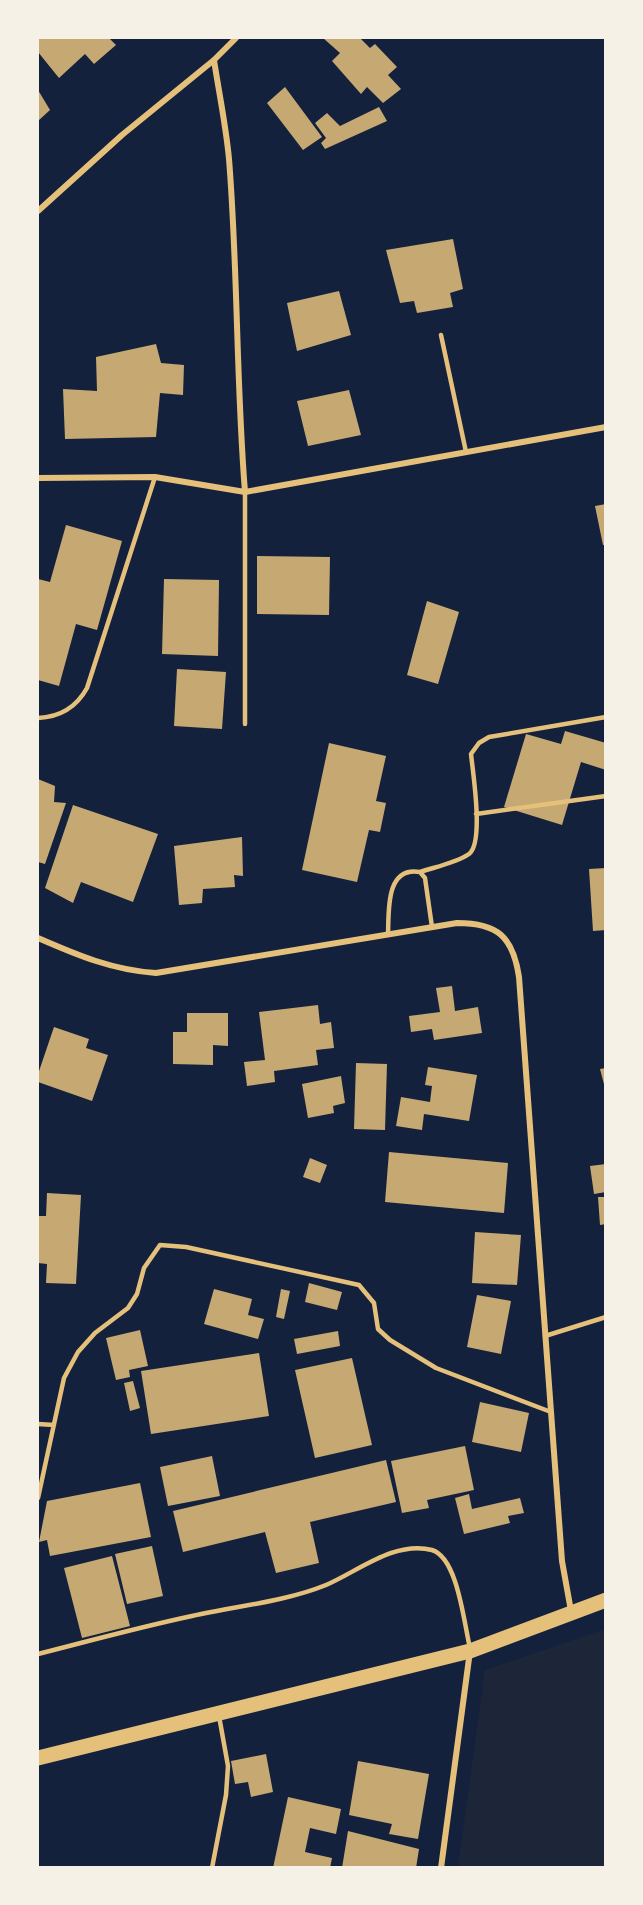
<svg xmlns="http://www.w3.org/2000/svg" width="643" height="1905" viewBox="0 0 643 1905" font-family="'Public Sans',sans-serif">
<style>
.green{fill:#1d2539}
.building{fill:#c6a872}
.lines{fill:none;stroke-linecap:round;stroke-linejoin:round}
.service{stroke:#e5c07b;stroke-width:4.5}
.minor{stroke:#e5c07b;stroke-width:6}
.primary{stroke:#e5c07b;stroke-width:15}
</style>
<rect width="100%" height="100%" fill="#14213d"/>
<!-- green -->
<path class="green" d="M 605,1629 L 605,1867 L 458,1867 L 485,1670 Z"/>
<!-- building -->
<path class="building" d="M 38,38 L 109,38 L 116,45 L 94,64 L 85,54 L 59,78 L 38,52 Z
M 323,38 L 360,38 L 370,48 L 375,44 L 397,67 L 388,75 L 401,89 L 383,103 L 367,87 L 361,94 L 332,61 L 340,53 Z
M 285,87 L 322,137 L 303,150 L 267,103 Z
M 38,90 L 50,110 L 38,121 Z
M 379,107 L 387,121 L 325,149 L 321,143 L 326,138 L 315,123 L 327,113 L 340,126 Z
M 453,239 L 463,289 L 450,293 L 453,307 L 417,313 L 414,301 L 400,303 L 386,250 Z
M 339,291 L 351,335 L 297,351 L 287,303 Z
M 156,344 L 161,363 L 184,365 L 183,395 L 160,393 L 156,437 L 65,439 L 63,389 L 97,391 L 96,357 Z
M 349,390 L 361,435 L 308,446 L 297,401 Z
M 606,504 L 606,545 L 603,545 L 595,506 Z
M 66,525 L 122,541 L 97,630 L 76,624 L 59,686 L 38,680 L 38,579 L 50,582 Z
M 257,556 L 330,557 L 329,615 L 257,614 Z
M 164,579 L 219,580 L 218,656 L 162,654 Z
M 427,601 L 459,612 L 438,684 L 407,675 Z
M 177,669 L 226,672 L 222,729 L 174,726 Z
M 565,731 L 606,743 L 606,770 L 581,762 L 562,825 L 504,807 L 526,734 L 561,744 Z
M 329,743 L 386,756 L 376,801 L 386,803 L 380,832 L 369,830 L 357,882 L 302,870 Z
M 38,779 L 55,786 L 54,802 L 66,803 L 45,864 L 38,862 Z
M 73,805 L 158,834 L 133,902 L 81,882 L 73,903 L 45,888 Z
M 242,837 L 243,876 L 234,875 L 235,887 L 203,889 L 202,903 L 179,905 L 174,846 Z
M 606,868 L 606,930 L 593,931 L 589,869 Z
M 452,986 L 455,1011 L 478,1007 L 482,1033 L 434,1040 L 432,1029 L 411,1032 L 409,1016 L 440,1012 L 436,988 Z
M 318,1005 L 320,1024 L 331,1022 L 334,1048 L 316,1050 L 318,1065 L 274,1071 L 275,1082 L 247,1086 L 244,1062 L 265,1060 L 259,1012 Z
M 187,1013 L 228,1013 L 228,1046 L 213,1045 L 213,1065 L 173,1064 L 173,1032 L 187,1032 Z
M 54,1027 L 89,1039 L 86,1048 L 108,1055 L 92,1101 L 38,1082 L 38,1074 Z
M 356,1063 L 387,1064 L 385,1130 L 354,1129 Z
M 428,1067 L 477,1075 L 469,1121 L 424,1114 L 422,1130 L 396,1126 L 401,1097 L 430,1102 L 432,1086 L 425,1085 Z
M 606,1068 L 606,1088 L 605,1088 L 600,1069 Z
M 341,1076 L 345,1103 L 333,1106 L 334,1113 L 308,1118 L 302,1084 Z
M 389,1152 L 508,1163 L 504,1213 L 385,1202 Z
M 310,1158 L 327,1165 L 320,1183 L 303,1177 Z
M 606,1164 L 606,1192 L 594,1194 L 590,1166 Z
M 47,1193 L 81,1195 L 76,1284 L 46,1283 L 47,1264 L 38,1263 L 38,1216 L 46,1216 Z
M 598,1197 L 606,1197 L 606,1224 L 600,1225 Z
M 475,1232 L 521,1235 L 517,1285 L 472,1283 Z
M 309,1283 L 342,1292 L 337,1310 L 305,1302 Z
M 214,1289 L 252,1299 L 248,1315 L 264,1319 L 258,1339 L 204,1324 Z
M 281,1289 L 290,1291 L 284,1319 L 276,1317 Z
M 477,1295 L 511,1301 L 501,1354 L 467,1347 Z
M 140,1330 L 148,1366 L 129,1370 L 130,1377 L 116,1380 L 106,1338 Z
M 338,1331 L 340,1346 L 297,1354 L 294,1339 Z
M 259,1353 L 269,1416 L 151,1434 L 141,1371 Z
M 352,1358 L 372,1445 L 315,1458 L 295,1370 Z
M 133,1381 L 140,1408 L 130,1411 L 124,1383 Z
M 480,1402 L 529,1413 L 521,1452 L 472,1442 Z
M 465,1446 L 474,1490 L 427,1500 L 429,1508 L 402,1513 L 391,1461 Z
M 212,1456 L 220,1496 L 168,1506 L 160,1467 Z
M 386,1460 L 396,1502 L 310,1522 L 319,1563 L 276,1573 L 265,1532 L 183,1552 L 173,1511 Z
M 140,1483 L 151,1537 L 50,1556 L 47,1540 L 39,1542 L 47,1501 Z
M 469,1494 L 472,1509 L 520,1498 L 524,1513 L 508,1516 L 510,1523 L 464,1534 L 455,1498 Z
M 152,1546 L 163,1596 L 127,1604 L 115,1554 Z
M 112,1556 L 130,1626 L 82,1638 L 64,1568 Z
M 266,1754 L 273,1792 L 251,1797 L 248,1782 L 235,1784 L 231,1761 Z
M 358,1761 L 429,1774 L 418,1839 L 389,1834 L 392,1824 L 349,1815 Z
M 288,1797 L 341,1809 L 336,1834 L 310,1828 L 305,1852 L 332,1858 L 330,1868 L 273,1868 Z
M 348,1831 L 419,1849 L 416,1868 L 342,1868 Z"/>
<g class="lines">
<!-- service -->
<path class="service" d="M 441,335 L 466,452
M 38,718 C 60,717 76,708 87,688 L 155,477
M 245,724 L 245,492
M 476,814 L 606,796
M 420,872 C 435,867 456,863 469,854 C 484,843 473,773 471,754 L 479,743 L 489,737 L 606,717
M 388,935 C 389,912 385,866 420,872 L 425,878 L 432,927
M 545,1336 L 606,1317
M 38,1424 L 54,1425
M 38,1498 L 64,1378 L 78,1352 L 95,1333 L 128,1308 L 137,1294 L 144,1268 L 160,1245 L 186,1247 L 359,1285 L 374,1303 L 378,1329 L 390,1340 L 436,1368 L 551,1412
M 38,1654 C 89,1641 140,1627 192,1616 C 236,1606 284,1602 326,1585 C 357,1572 395,1540 432,1550 C 458,1558 464,1624 470,1648
M 212,1868 L 226,1795 L 228,1766 L 219,1716"/>
<!-- minor -->
<path class="minor" d="M 214,60 C 219,93 226,126 229,159 C 238,270 236,381 245,492
M 38,211 L 122,135 L 214,60 L 236,38
M 38,478 L 155,477 L 245,492 L 606,427
M 38,938 C 77,955 112,970 156,973 L 457,923 C 498,923 513,937 519,977 L 562,1561 L 571,1611
M 441,1868 L 470,1651"/>
<!-- primary -->
<path class="primary" d="M 38,1758 L 470,1651 L 606,1600"/>
</g>
<!-- border -->
<rect width="643" height="1905" fill="none" stroke="#f6f1e7" stroke-width="78"/>
</svg>
